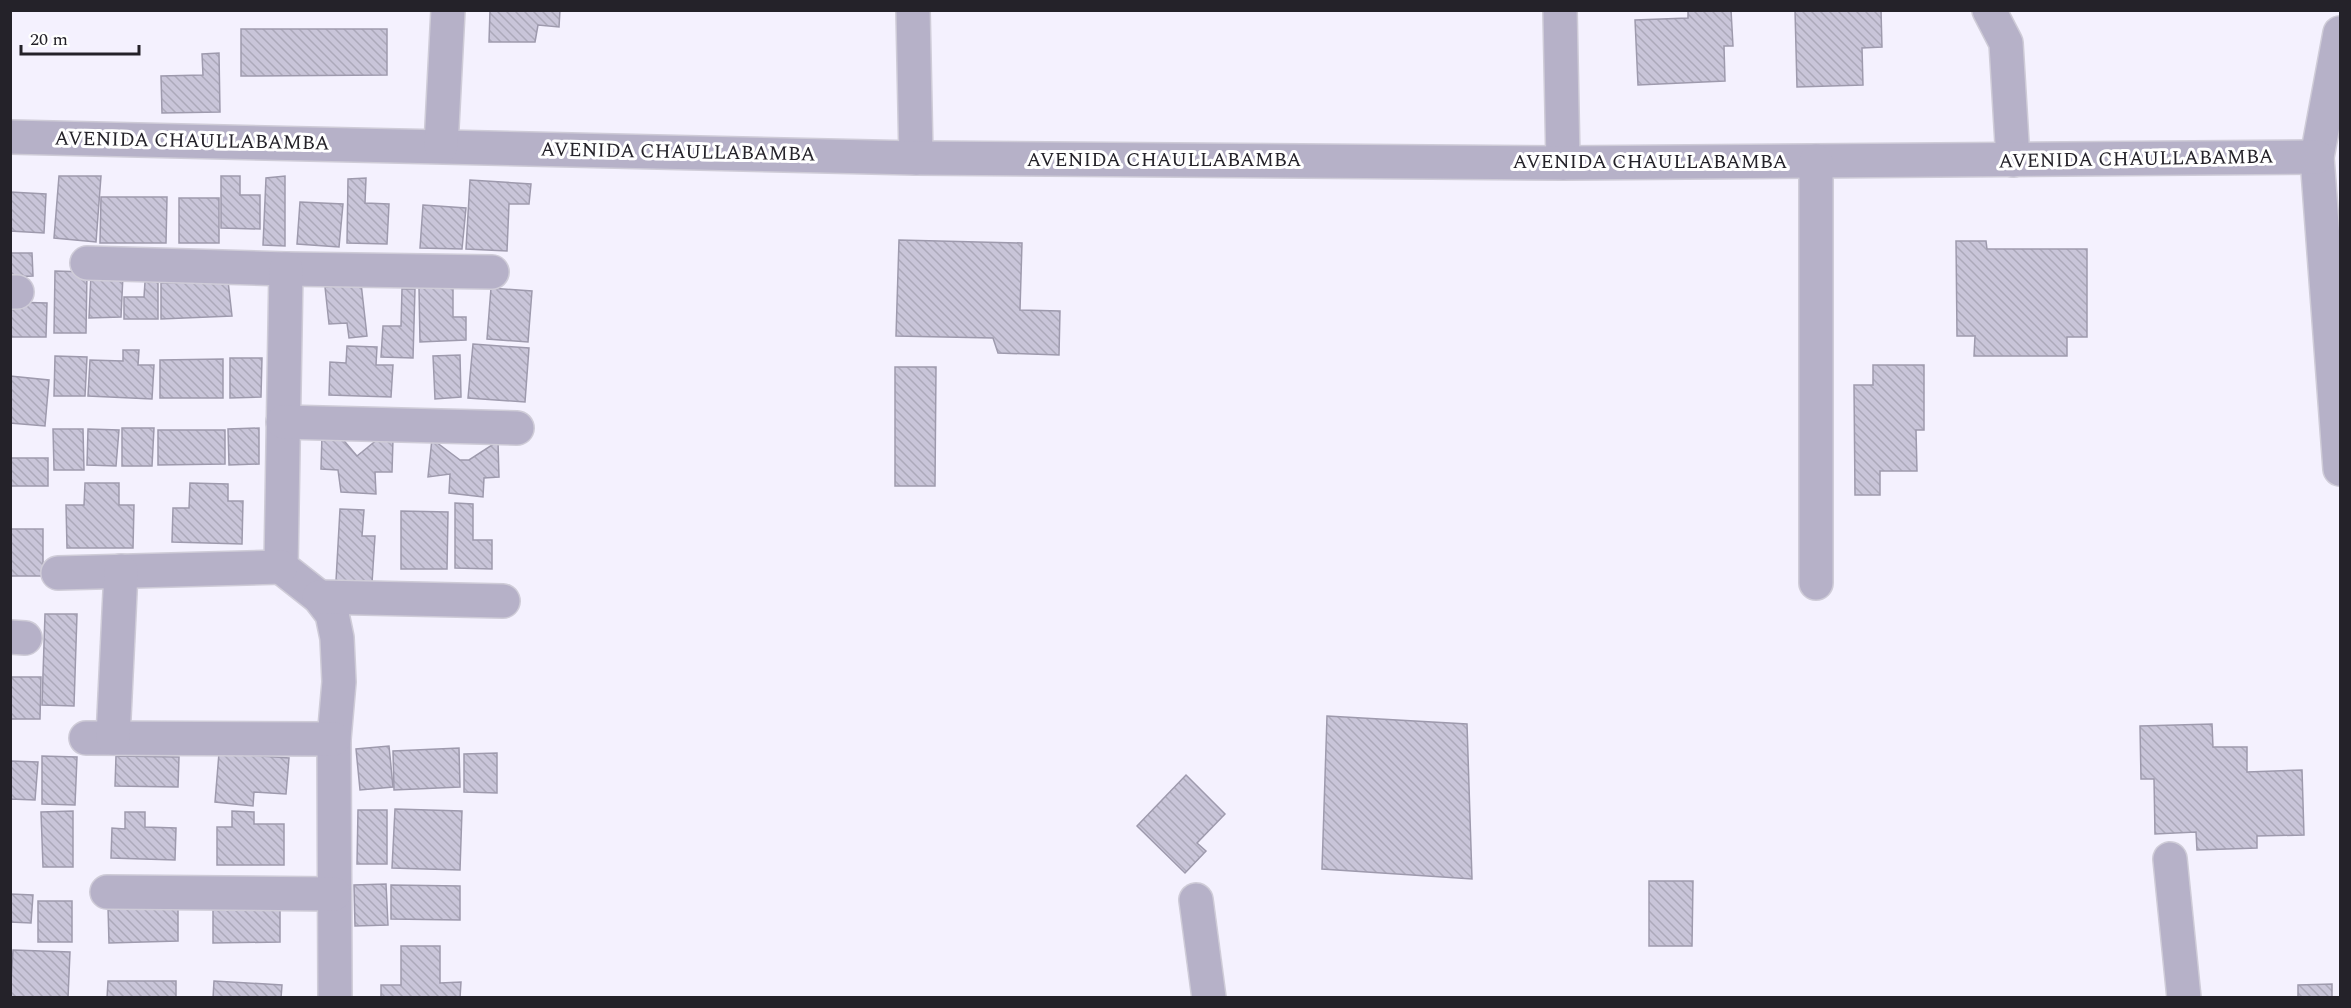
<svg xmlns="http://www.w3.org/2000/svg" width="2351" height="1008" font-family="Spectral,serif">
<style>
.building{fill:url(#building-back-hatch);stroke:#9e9aad;stroke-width:1.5}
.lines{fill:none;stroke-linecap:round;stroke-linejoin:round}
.minor-casing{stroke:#cfccd8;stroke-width:36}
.minor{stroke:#b6b1c8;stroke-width:33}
.labels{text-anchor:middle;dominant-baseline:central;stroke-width:6;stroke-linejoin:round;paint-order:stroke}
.street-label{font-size:20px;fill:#242229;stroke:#fff}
</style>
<defs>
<pattern id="building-back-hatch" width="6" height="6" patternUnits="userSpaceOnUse" patternTransform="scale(1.5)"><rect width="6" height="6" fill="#c9c5d9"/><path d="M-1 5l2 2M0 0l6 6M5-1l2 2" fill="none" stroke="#aca9ba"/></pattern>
</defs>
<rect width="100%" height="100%" fill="#f4f1fe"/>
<g class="building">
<polygon points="490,10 560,10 559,27 538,25 535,42 489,42"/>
<polygon points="1688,10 1731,10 1733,46 1724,46 1725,81 1638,85 1635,20 1688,18"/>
<polygon points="1795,10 1881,10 1882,47 1862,48 1863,85 1797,87"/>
<polygon points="241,29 387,29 387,75 241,76"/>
<polygon points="219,53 220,112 162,113 161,76 203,75 202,54"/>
<polygon points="59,176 101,176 96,242 54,238"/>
<polygon points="221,176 240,176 240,195 260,195 260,229 221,228"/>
<polygon points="285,176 285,246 263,245 266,178"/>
<polygon points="366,178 365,203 389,204 387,244 347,243 348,179"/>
<polygon points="470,180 531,184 529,204 509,204 507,251 466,249"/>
<polygon points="10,192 46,194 44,233 10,231"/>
<polygon points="101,197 167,197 166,243 100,243"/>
<rect x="179" y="198" width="40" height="45"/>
<polygon points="300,202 343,204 339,247 297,244"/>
<polygon points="423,205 466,208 462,249 420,248"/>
<polygon points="899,240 1022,243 1020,310 1060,311 1059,355 998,353 993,338 896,336"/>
<polygon points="1956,241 1986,241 1987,249 2087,249 2087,337 2067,337 2067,356 1974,356 1975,336 1957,336"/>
<polygon points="10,253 32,253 33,276 10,277"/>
<polygon points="55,271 87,272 86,333 54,333"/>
<polygon points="91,274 123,275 121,317 89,318"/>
<polygon points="228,281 232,316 161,319 161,283"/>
<polygon points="145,282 158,282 158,319 124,319 124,297 144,297"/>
<polygon points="361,283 367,336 349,338 347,323 329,324 325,287"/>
<polygon points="419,288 453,288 453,317 466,317 466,340 420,342"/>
<polygon points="491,288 532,291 528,342 487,339"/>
<polygon points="402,289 415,289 413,358 381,357 383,326 401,326"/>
<polygon points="10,302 47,303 46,337 10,337"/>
<polygon points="473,344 529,348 525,402 468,398"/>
<polygon points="347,346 377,347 376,365 393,365 391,397 329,395 330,362 346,363"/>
<polygon points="123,350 139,350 138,365 154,365 152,399 88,396 90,360 123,361"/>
<polygon points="460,355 461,397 435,399 433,356"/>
<polygon points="55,356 87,357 85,396 54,396"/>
<polygon points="230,358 262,358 261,397 230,398"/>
<polygon points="223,359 223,398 160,398 160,360"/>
<polygon points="1873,365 1924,365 1924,430 1916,430 1917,471 1880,471 1880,495 1855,495 1854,385 1873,385"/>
<polygon points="895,367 936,367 935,486 895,486"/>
<polygon points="10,376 49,380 45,426 10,423"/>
<polygon points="122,428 154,428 152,466 122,466"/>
<polygon points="259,428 259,464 229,465 228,429"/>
<polygon points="53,429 83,429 84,470 54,470"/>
<polygon points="88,429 119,430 116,466 87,465"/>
<polygon points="158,430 225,430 225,464 158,465"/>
<polygon points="322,435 340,436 357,456 378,439 393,439 392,472 375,472 376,494 341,492 338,470 321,469"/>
<polygon points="432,439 460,460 469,460 498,441 499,477 484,478 483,497 449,493 450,474 428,477"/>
<rect x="10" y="458" width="38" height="28"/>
<polygon points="85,483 119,483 119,505 134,505 133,548 67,548 66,505 84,505"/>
<polygon points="190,483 228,484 228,501 243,501 242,544 172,542 173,508 189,508"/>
<polygon points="455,503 473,504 473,540 492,540 492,569 455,568"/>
<polygon points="340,509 364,510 362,536 375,536 372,583 336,581"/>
<polygon points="401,511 448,512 447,569 401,569"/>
<rect x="10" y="529" width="33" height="47"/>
<polygon points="45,614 77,614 74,706 42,705"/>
<polygon points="10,677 41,677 40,719 10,719"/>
<polygon points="1327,716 1467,724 1472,879 1322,869"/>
<polygon points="2212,724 2213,747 2247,747 2247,772 2302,770 2304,835 2257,836 2257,848 2197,850 2196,832 2155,834 2154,779 2141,779 2140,726"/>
<polygon points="389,746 393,787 360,790 356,749"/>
<polygon points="459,748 460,787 394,790 393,751"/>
<polygon points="219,753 289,758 286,794 254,792 253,806 215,802"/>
<polygon points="497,753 497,793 464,792 464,754"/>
<polygon points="42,756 77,757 75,805 42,804"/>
<polygon points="116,756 179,757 178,787 115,786"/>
<polygon points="10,761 38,762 35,800 10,799"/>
<polygon points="1186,775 1225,814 1197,843 1206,851 1185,873 1137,826"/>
<polygon points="395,809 462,811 460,870 392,868"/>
<polygon points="358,810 387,810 387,864 357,864"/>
<polygon points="73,811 73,867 43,867 41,812"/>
<polygon points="232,811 254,812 254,824 284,824 284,865 217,865 217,827 232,827"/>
<polygon points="125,812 145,812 145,827 176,828 175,860 111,858 112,828 125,829"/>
<polygon points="1649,881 1693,881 1692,946 1649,946"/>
<polygon points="386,884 388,925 355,926 354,885"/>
<polygon points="391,885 460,886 460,920 391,919"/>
<polygon points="10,894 33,895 31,923 10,922"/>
<rect x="38" y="901" width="34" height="41"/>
<polygon points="178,905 178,941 109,943 108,907"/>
<polygon points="213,910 280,910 280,942 213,943"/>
<polygon points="401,946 440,946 440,983 461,982 460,998 381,998 381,985 401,985"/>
<polygon points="13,950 70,952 68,998 10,998"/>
<polygon points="108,981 176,981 176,998 107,998"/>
<polygon points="214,981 282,985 281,998 213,998"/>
<polygon points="2332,984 2332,998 2298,998 2298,985"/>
</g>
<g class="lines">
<defs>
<g id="minor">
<polyline points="913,10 916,158"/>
<polyline points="1560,10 1563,163"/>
<polyline points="1989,10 2006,43 2013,160"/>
<polyline points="2340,33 2317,157 2340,469"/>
<polyline points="10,137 916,158 1563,163 2317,157"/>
<polyline points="441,146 448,10"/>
<polyline points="87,263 286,269 492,272"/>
<polyline points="286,269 281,567 319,597 332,614 337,638 339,682 334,739 335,998"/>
<polyline points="10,292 17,292"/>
<polyline points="283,422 517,428"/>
<polyline points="58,573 281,567"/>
<polyline points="1816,583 1816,161"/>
<polyline points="319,597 503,601"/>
<polyline points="10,637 25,638"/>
<polyline points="86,738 334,739"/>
<polyline points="113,738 121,571"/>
<polyline points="2170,859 2184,998"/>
<polyline points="107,892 334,894"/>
<polyline points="1196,900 1209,998"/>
</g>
</defs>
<use href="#minor" class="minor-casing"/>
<use href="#minor" class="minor"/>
</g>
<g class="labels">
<g class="street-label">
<text transform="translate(192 141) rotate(1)">AVENIDA CHAULLABAMBA</text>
<text transform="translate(678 152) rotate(1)">AVENIDA CHAULLABAMBA</text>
<text transform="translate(2136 159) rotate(-1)">AVENIDA CHAULLABAMBA</text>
<text x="1164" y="160">AVENIDA CHAULLABAMBA</text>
<text x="1650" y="162">AVENIDA CHAULLABAMBA</text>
</g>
</g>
<rect width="2351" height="1008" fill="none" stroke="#242229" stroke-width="24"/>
<path d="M21 45v9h118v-9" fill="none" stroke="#242229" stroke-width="3"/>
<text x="30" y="45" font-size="18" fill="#242229" stroke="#ffffff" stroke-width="4.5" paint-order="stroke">20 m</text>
</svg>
